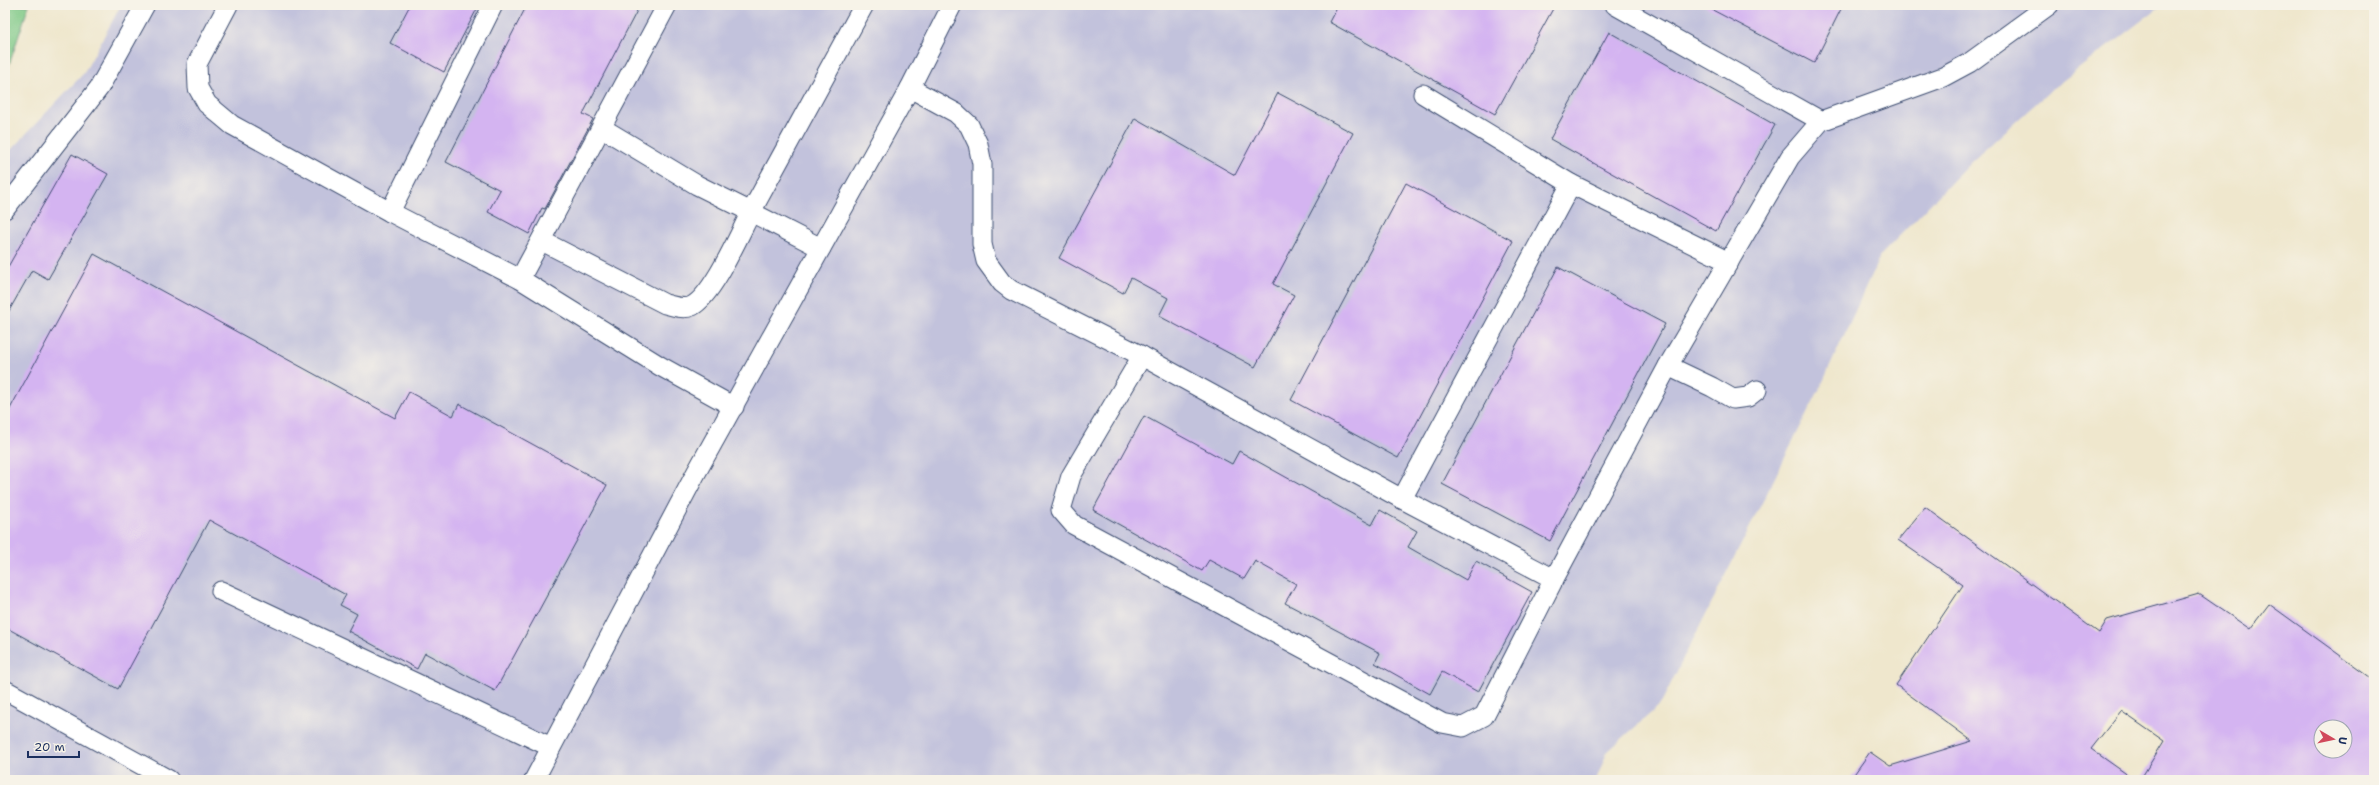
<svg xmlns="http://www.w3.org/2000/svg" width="2379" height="785" font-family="'Shantell Sans',sans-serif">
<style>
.industrial{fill:#c2c2dc}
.green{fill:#7fc987;stroke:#4d7c72}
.building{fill:#d4b4f1;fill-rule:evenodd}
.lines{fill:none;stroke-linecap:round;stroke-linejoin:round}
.minor-casing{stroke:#3b4b6f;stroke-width:21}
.minor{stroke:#fff;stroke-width:19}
</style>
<rect width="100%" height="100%" fill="#f7f3e8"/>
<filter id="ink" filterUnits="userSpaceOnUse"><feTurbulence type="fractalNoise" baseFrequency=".025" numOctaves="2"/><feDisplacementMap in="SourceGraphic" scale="8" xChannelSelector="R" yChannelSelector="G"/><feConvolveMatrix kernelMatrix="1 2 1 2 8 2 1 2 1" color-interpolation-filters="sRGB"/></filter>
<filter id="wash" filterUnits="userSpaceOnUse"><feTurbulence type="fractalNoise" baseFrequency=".012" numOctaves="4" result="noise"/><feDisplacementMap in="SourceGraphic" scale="16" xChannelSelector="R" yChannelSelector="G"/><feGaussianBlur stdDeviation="0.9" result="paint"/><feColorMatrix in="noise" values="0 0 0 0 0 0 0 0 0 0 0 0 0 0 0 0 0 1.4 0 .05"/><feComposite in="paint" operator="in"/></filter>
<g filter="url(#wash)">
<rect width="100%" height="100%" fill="#efe7cd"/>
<polygon class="industrial" points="121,5 2162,5 2052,89 1971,162 1880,256 1821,386 1660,705 1607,752 1596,780 5,780 5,156 84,73"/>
<polygon class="green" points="5,5 29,5 5,77"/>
<g id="blocks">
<g class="building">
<polygon points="410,5 479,5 444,72 390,43"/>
<polygon points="527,5 640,5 583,114 593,119 545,209 542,208 529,234 488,212 500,190 446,162"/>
<polygon points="1338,5 1555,5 1495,114 1329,22"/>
<polygon points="1703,5 1843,5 1814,63"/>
<polygon points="1609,32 1775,125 1716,231 1550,139"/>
<polygon points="1278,93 1353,133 1273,284 1294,295 1255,367 1159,316 1168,298 1131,278 1123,293 1059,258 1135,118 1235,175"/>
<polygon points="72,154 108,174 48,279 32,270 5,318 5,272"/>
<polygon points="1406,183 1513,241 1398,458 1291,400"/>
<polygon points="94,254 395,418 409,392 453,416 459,404 607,485 495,691 425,653 417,669 348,631 357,614 340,605 346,595 209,520 118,689 5,627 5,418"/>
<polygon points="1558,267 1665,324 1550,541 1442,484"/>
<polygon points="1144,416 1232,464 1239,451 1372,525 1380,510 1417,531 1408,547 1466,580 1476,561 1532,592 1478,692 1442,672 1430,694 1375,663 1380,653 1285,603 1296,584 1255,561 1244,579 1209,560 1202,571 1093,510"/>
<path d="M1925,507L2099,633L2107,620L2199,594L2250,629L2269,604L2374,680V780H2140L2164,741L2121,711L2091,749L2135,780H1850L1870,752L1890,766L1972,741L1896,685L1963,585L1898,540ZM2321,727H2345V751H2321Z"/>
</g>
</g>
</g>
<g filter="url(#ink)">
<use href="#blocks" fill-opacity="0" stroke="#3b4b6f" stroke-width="1"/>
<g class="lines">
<defs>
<g id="minor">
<polyline points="228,5 197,64 198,88 207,104 232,125 390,212 520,279 660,366 734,407"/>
<polyline points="1615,5 1821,121"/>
<polyline points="910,88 956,113 969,125 978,144 982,164 982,244 986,261 1002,283 1011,290 1142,356 1402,499 1554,579"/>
<polyline points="1423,94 1571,184 1729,262"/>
<polyline points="5,209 99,88 145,5"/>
<polyline points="390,212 493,5"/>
<path d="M542,241L665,304C674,306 683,310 692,306C713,295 739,235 751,212L697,185L602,128"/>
<polyline points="821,248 751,212 864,5"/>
<polyline points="520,279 667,5"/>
<polyline points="1142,356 1071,476 1061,510 1074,525 1442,723 1463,727 1484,716 1554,579 1668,366 1790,157 1821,121 1943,77 1969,63 2049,5"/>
<polyline points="1668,366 1712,387 1733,399 1748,397 1757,390"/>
<polyline points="1402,499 1571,184"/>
<polyline points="221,591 551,747"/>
<polyline points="5,690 169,780"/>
<polyline points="534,780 696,473 910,88 952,5"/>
</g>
</defs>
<use href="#minor" class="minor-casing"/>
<use href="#minor" class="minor"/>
</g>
</g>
<rect width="2379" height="785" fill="none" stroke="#f7f3e8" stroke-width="20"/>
<g transform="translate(2333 739) rotate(99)"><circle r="19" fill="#f7f3e8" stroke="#9fa5b1"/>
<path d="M0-3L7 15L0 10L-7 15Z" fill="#d1495b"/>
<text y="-6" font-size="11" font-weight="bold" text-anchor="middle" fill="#1b2f5e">U</text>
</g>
<path d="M28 751v6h51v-6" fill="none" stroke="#1b2f5e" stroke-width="2"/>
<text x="34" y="751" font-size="12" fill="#1b2f5e" stroke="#f7f3e8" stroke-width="3" paint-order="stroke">20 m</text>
</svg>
